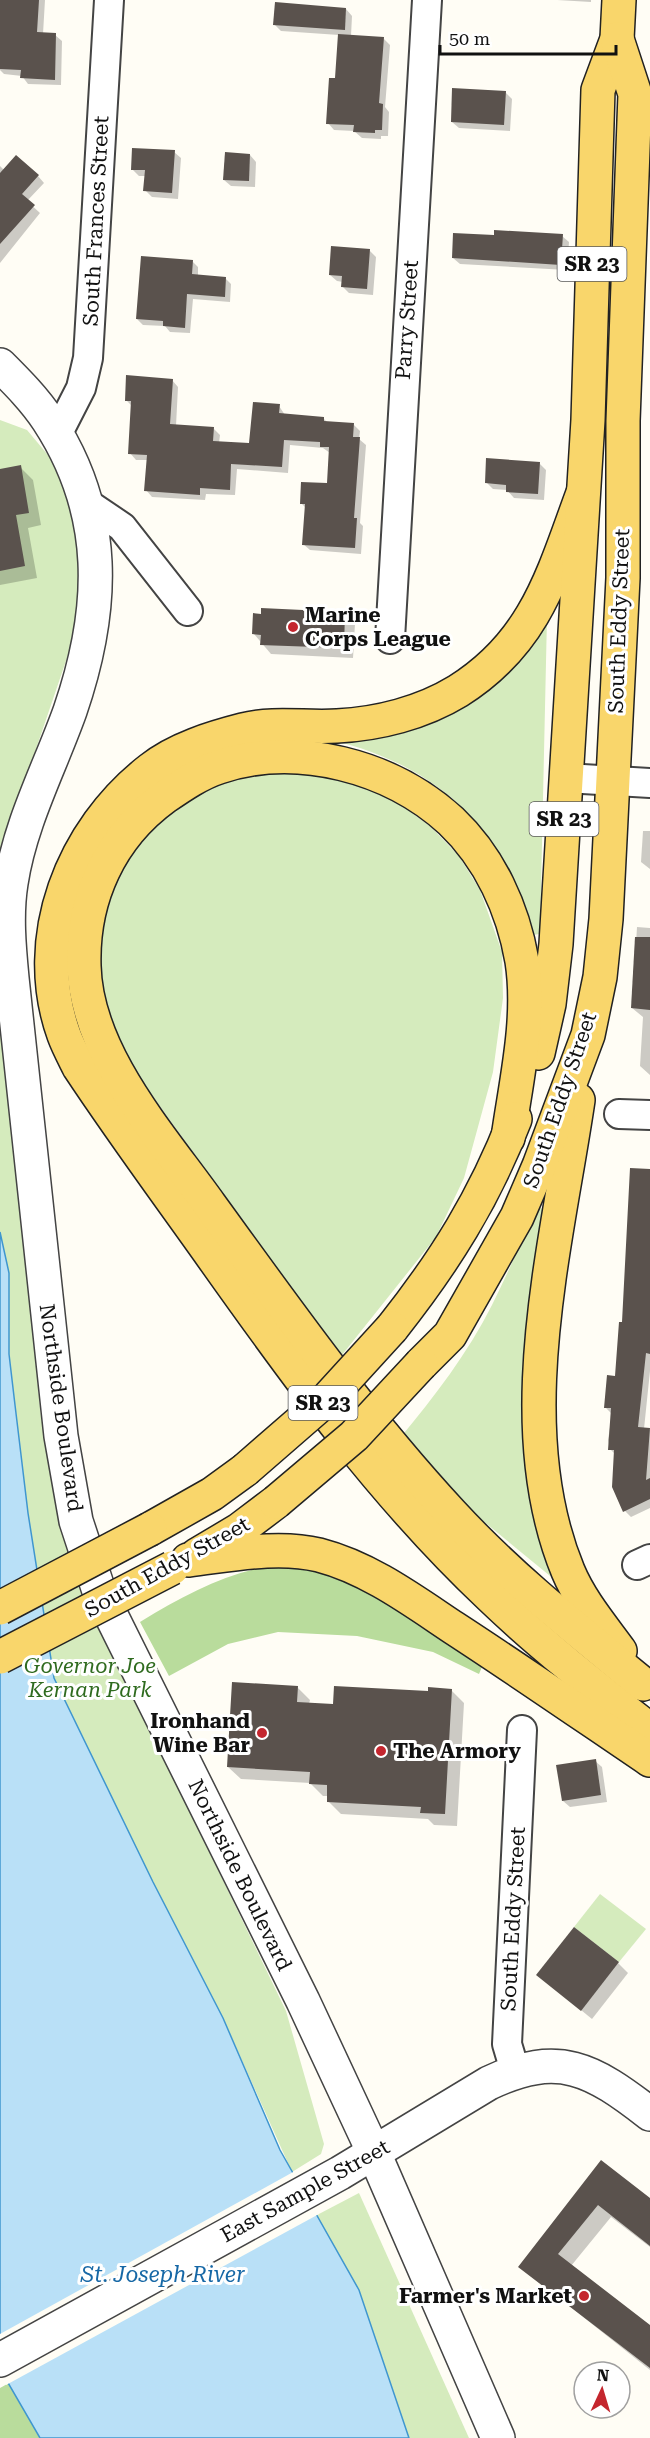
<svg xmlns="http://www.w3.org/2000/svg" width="650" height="2438" font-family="'Roboto Serif',serif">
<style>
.green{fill:#d5ebbd}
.forest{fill:#b9dc9c}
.water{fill:#b9e0f7;stroke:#3f96cf;stroke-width:1.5}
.pier{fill:#fffdf5}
.shadow{fill:#0003}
.building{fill:#5a524d}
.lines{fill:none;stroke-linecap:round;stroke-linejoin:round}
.minor-casing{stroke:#444;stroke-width:32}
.tertiary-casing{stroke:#444;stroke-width:36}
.primary-casing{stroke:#222;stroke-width:36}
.minor{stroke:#fff;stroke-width:28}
.tertiary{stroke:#fff;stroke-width:33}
.primary{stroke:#f9d66b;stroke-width:33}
.primary-bridge-casing{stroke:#222;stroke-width:36;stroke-linecap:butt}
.primary-bridge{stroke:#f9d66b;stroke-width:33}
.poi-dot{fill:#c4262e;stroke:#fff;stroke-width:2}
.labels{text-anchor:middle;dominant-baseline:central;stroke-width:6;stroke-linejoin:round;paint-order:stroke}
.shield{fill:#fff;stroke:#585858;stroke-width:1.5}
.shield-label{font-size:20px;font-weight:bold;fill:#111}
.street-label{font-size:21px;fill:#111;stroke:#fff}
.poi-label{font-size:21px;font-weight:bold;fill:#111;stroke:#fff;text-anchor:start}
.park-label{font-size:21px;font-style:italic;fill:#2f6b1f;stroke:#fff}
.water-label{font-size:22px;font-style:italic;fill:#1768a6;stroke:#fff}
</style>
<rect width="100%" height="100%" fill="#fffdf5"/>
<g class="green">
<polygon points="0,420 27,430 58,467 71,495 81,560 81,595 69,652 19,799 0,866"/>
<path d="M547,617L540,934L532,935C524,909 516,885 503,861C466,792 396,753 322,738L378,731Z"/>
<path d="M285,769L338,775L389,796L431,827L459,856L480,890L502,952L503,998L493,1072L464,1178L436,1237L338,1360C291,1293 244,1226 198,1159C162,1108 113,1049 99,988C87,937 107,873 143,837C171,808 201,784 240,774C254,770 271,770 285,769Z"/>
<polygon points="0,1004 41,1417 62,1532 138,1704 286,2011 324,2144 321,2154 292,2172 223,2018 153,1882 54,1678 28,1513 9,1354 9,1273 0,1232"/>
<path d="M537,1208L547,1209L524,1430L526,1474L533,1517L555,1580L454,1497L400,1438C434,1397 468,1353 492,1305C508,1273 522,1240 537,1208Z"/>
<polygon points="600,1894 646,1929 619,1962 574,1927"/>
<polygon points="359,2193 469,2438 409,2438 317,2215"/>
</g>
<g class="forest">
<path d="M292,1562L360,1583L484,1662L479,1674L433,1652L357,1636L278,1632L228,1644L169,1676L140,1622C191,1591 231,1570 292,1562Z"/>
<polygon points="9,2383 40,2438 0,2438 0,2388"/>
</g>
<polygon class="water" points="0,1232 9,1273 9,1354 15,1405 28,1513 54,1678 153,1882 223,2018 280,2150 359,2290 409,2438 40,2438 0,2369"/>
<polygon class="pier" points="295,2171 319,2214 6,2385 0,2374 0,2334"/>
<g class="shadow">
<polygon points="0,0 45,0 43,34 55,35 62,41 61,85 28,84 22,76 4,74 0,70"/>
<polygon points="557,0 591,0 591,2"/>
<polygon points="346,9 352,16 351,36 383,38 390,45 385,107 389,112 388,136 381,136 381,139 362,138 354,131 334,130 328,123 336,80 339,35 281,31 274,24"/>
<polygon points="505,92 512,99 510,131 459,128 452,122"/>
<polygon points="174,152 181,158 178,199 152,197 145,190 146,176 139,176 132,169"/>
<polygon points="250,155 256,162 255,187 231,186 224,180"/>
<polygon points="0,166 4,170 38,176 44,183 27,201 40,213 0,263"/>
<polygon points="562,236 569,242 567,270 460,264 453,258"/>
<polygon points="369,250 376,257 373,295 349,293 342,286 343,282 337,281 330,275"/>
<polygon points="192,261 198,267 198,276 225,278 231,284 230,302 193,299 190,333 170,332 165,326 143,325 137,319"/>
<polygon points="172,380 178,387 176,426 213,428 220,435 219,443 251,445 279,406 285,415 323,418 328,423 353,424 360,431 359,439 366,445 360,523 363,526 361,554 310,550 303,544 306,508 301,503 328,485 330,453 323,448 290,445 288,473 237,469 235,495 206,494 205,500 152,497 146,490 148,460 136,460 130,453 133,407 126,400"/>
<polygon points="539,463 546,470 544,500 514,498 507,490 493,489 487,483"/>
<polygon points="20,467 33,480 41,525 28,528 37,578 0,585 0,470"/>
<polygon points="345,614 355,624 353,658 271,654 254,634"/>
<polygon points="643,831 650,831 650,869 641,862"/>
<polygon points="637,927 650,928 650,1075 640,1066 643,1017 632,1008"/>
<polygon points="650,1170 650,1371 644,1429 650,1430 650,1508 631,1517 625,1511 616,1455 610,1449 608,1440 612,1414 605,1407 617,1377"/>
<polygon points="297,1687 310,1700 309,1704 334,1705 451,1690 464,1703 457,1826 434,1825 428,1819 341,1814 328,1801 328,1796 323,1796 310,1783 241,1779 228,1767"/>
<polygon points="595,1761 602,1767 607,1802 570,1807 563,1801"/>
<polygon points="618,1963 628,1973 592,2019 538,1975"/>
<polygon points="601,2162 650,2200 650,2247 611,2217 571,2266 650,2327 650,2370 520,2267"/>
</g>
<g class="building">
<polygon points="0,0 39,0 37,32 56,33 55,80 20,78 21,70 0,69"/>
<polygon points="275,2 346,8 345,30 273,25"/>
<polygon points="338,34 384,37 379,103 383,104 382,130 375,130 375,133 353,132 354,125 326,124 329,78 335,78"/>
<polygon points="452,88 506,91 504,125 451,122"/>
<polygon points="132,148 175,150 172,193 143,191 145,170 131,170"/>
<polygon points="225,152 250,154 249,181 223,180"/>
<polygon points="16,155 39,175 22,194 35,205 0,244 0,173"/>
<polygon points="494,230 563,234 561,265 452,258 453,233 494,235"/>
<polygon points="331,246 370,249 367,289 341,287 342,276 329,275"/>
<polygon points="141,256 193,260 192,274 226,277 225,297 187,294 185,328 163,326 163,321 136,319"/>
<polygon points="126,375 173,379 170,424 214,427 213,441 249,443 253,402 280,404 279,413 324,417 324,421 354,423 353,437 360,437 354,518 357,518 355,548 302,545 305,504 300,504 301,482 327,483 329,447 320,447 320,442 284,440 282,467 231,464 230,490 200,488 200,495 144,491 147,455 128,454 131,401 125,401"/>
<polygon points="486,458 540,462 538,494 506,492 506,485 485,483"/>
<polygon points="21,465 29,513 16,515 25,566 0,571 0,469"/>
<polygon points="261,608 345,612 344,648 260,645 261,635 252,634 253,613 261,614"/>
<polygon points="635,937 650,937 650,1010 631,1008"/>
<polygon points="630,1168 650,1169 650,1354 646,1353 638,1427 650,1428 646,1480 650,1478 650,1499 623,1512 612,1487 614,1450 608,1450 611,1408 604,1408 607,1375 615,1376 619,1322 622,1322"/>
<polygon points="232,1682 298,1686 297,1702 333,1704 334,1686 428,1691 428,1687 452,1689 445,1814 420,1813 421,1807 327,1802 327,1785 309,1784 310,1772 227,1767"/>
<polygon points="596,1759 601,1795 562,1801 556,1765"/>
<polygon points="574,1927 619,1962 581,2011 536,1975"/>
<polygon points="601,2160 650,2198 650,2246 598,2205 558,2254 650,2325 650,2368 518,2267"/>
</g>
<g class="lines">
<defs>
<g id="minor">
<polyline points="57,435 81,388 88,358 109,0"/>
<polyline points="85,502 122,527 188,611"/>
<polyline points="390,639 427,0"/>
<polyline points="566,778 650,783"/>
<polyline points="619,1114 650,1115"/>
<polyline points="637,1565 650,1559"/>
<polyline points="515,2071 507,2044 522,1730"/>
</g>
<g id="tertiary">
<path d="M0,365C17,382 35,400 48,420C109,513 105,609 70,711C50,767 20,823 11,883C6,914 9,947 12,978L61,1436L76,1521L99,1591L303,2001L374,2153L498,2438"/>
<path d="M0,2360L340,2173L489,2083C559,2050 592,2069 650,2114"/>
</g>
<g id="primary">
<path d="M583,493C553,574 536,642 458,691C422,713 378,724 337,726C306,728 273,722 243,730C212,738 176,749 151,769C72,830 29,938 64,1035C68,1046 74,1057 79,1067C122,1132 168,1194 212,1256C297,1376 383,1495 490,1596C540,1644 595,1687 650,1730"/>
<polyline points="538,1053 549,1004 556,944 588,420 598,90 617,39 619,0"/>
<path d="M578,1100C556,1249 508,1426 568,1571C580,1600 601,1625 620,1651"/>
<path d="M508,1138C516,1081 531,1019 522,961C513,909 490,858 451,821C391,766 297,741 219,767C200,773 181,786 165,797C110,837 82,898 84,966C86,1054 161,1136 210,1205C287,1311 362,1417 451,1513C509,1576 577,1630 643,1684"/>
<path d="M392,1328C445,1261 484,1199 515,1119"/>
<polyline points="421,1364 450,1335 517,1217 539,1166 588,1035 600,977 606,919 623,578 623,421 635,94 617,39"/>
<polyline points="150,1529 212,1494 245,1470"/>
<polyline points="197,1555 239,1530 276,1502"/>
<path d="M188,1560C231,1555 277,1545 319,1555C369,1568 412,1600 454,1628C520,1671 585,1716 650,1760"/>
</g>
</defs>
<use href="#minor" class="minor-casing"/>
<use href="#tertiary" class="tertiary-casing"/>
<use href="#primary" class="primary-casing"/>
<use href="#minor" class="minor"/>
<use href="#tertiary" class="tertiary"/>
<use href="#primary" class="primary"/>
<defs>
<g id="primary-bridge">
<polyline points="245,1470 329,1397 392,1328"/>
<polyline points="276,1502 354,1436 421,1364"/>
<polyline points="0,1608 150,1529"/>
<polyline points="0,1657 172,1568"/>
</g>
</defs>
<use href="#primary-bridge" class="primary-bridge-casing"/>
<use href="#primary-bridge" class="primary-bridge"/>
</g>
<g class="poi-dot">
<circle cx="293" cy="627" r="6"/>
<circle cx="262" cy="1733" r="6"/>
<circle cx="381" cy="1751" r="6"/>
<circle cx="584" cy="2296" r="6"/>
</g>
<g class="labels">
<g class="shield">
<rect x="557.5" y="247" width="69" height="34" rx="4.5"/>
<rect x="529.5" y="802" width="69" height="34" rx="4.5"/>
<rect x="288.5" y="1386" width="69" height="34" rx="4.5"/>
</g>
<g class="shield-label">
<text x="592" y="264">SR 23</text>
<text x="564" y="819">SR 23</text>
<text x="323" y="1403">SR 23</text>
</g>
<g class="street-label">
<text transform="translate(96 221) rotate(-87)">South Frances Street</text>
<text transform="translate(407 320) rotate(-86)">Parry Street</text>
<text transform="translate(619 621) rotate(-88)">South Eddy Street</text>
<text transform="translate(560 1100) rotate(-71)">South Eddy Street</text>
<text transform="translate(61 1408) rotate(82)">Northside Boulevard</text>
<text transform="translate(167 1567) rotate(-29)">South Eddy Street</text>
<text transform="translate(240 1875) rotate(64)">Northside Boulevard</text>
<text transform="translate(513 1919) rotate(-87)">South Eddy Street</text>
<text transform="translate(305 2191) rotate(-29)">East Sample Street</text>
</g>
<g class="poi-label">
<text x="305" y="615">Marine<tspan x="305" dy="24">Corps League</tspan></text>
<text x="250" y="1721" text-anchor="end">Ironhand<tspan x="250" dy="24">Wine Bar</tspan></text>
<text x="393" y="1751">The Armory</text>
<text x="572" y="2296" text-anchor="end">Farmer's Market</text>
</g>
<g class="park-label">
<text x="90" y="1666">Governor Joe<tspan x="90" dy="24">Kernan Park</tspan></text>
</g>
<g class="water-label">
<text x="163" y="2274">St. Joseph River</text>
</g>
</g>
<g transform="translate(602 2390) rotate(4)"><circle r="28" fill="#ffffff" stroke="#a0a0a0" stroke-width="1.5"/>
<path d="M0-4.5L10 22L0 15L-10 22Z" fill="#c4262e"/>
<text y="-9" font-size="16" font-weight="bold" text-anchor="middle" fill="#111111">N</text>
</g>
<path d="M440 45v9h176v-9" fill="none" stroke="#111111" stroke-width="3"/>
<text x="449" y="45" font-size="18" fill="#111111" stroke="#ffffff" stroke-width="4.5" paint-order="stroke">50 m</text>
</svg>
